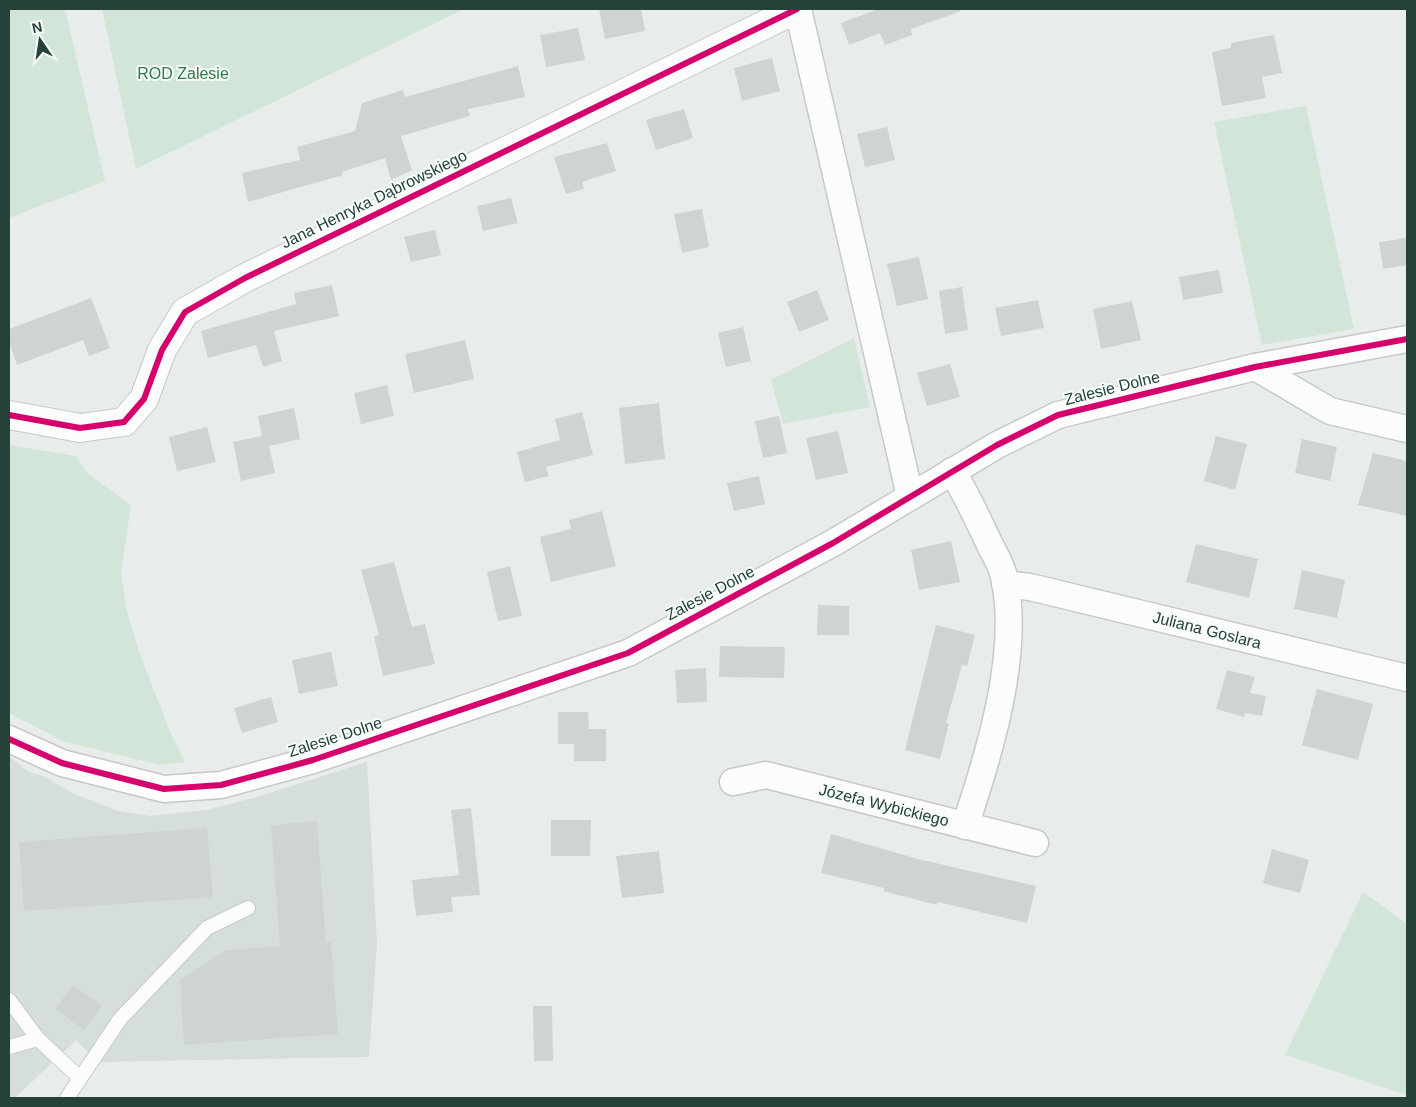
<svg xmlns="http://www.w3.org/2000/svg" width="1416" height="1107" font-family="Arial,sans-serif">
<style>
.built{fill:#d6dedb}
.green{fill:#d1e6d8}
.building{fill:#cfd4d2}
.lines{fill:none;stroke-linecap:round;stroke-linejoin:round}
.lane-casing{stroke:#c5cac8;stroke-width:16}
.street-casing{stroke:#c5cac8;stroke-width:29}
.secondary-casing{stroke:#c3cbc8;stroke-width:30}
.lane{stroke:#fcfcfc;stroke-width:14}
.street{stroke:#fcfcfc;stroke-width:26}
.secondary{stroke:#fcfcfc;stroke-width:28}
.cycleway-casing{stroke:#f7fbf9;stroke-width:9}
.cycleway{stroke:#d6006c;stroke-width:6}
.labels{text-anchor:middle;dominant-baseline:central;stroke-width:4;stroke-linejoin:round;paint-order:stroke}
.park-label{font-size:16px;fill:#2d7a4b;stroke:#f7fbf9}
.street-label{font-size:16px;fill:#24423a;stroke:#f7fbf9}
</style>
<rect width="100%" height="100%" fill="#e8edeb"/>
<polygon class="built" points="9,756 27,771 48,778 72,793 119,811 150,816 206,810 257,797 367,762 377,944 369,1057 98,1062 76,1040 16,1097 9,1097"/>
<g class="green">
<polygon points="9,9 65,9 105,181 9,218"/>
<polygon points="102,9 464,9 136,169"/>
<polygon points="1306,106 1354,329 1262,345 1214,122"/>
<polygon points="854,338 870,407 783,424 771,380"/>
<polygon points="9,445 76,456 87,473 131,505 121,573 126,607 138,649 171,734 185,762 161,765 65,742 9,713"/>
<polygon points="1363,892 1407,924 1407,1095 1285,1055"/>
</g>
<g class="building">
<polygon points="599,9 641,9 645,31 605,39"/>
<polygon points="878,9 960,9 961,11 911,29 912,35 885,45 880,33 849,45 841,23"/>
<polygon points="578,28 585,60 546,67 540,35"/>
<polygon points="1274,35 1282,73 1262,77 1266,98 1222,106 1212,52 1231,48 1231,43"/>
<polygon points="772,58 780,91 742,101 734,68"/>
<polygon points="518,66 525,97 468,109 470,116 401,136 412,170 391,180 385,158 342,172 343,175 248,202 242,173 300,160 297,147 355,131 362,103 403,90 405,97"/>
<polygon points="684,109 693,138 656,150 646,120"/>
<polygon points="887,127 895,160 865,167 857,134"/>
<polygon points="607,143 616,171 582,182 584,189 566,194 554,157"/>
<polygon points="511,198 518,223 483,231 477,206"/>
<polygon points="702,209 709,247 682,253 674,214"/>
<polygon points="435,230 441,255 411,262 404,237"/>
<polygon points="1407,238 1407,265 1383,269 1379,242"/>
<polygon points="919,257 928,299 897,306 887,264"/>
<polygon points="1219,270 1223,293 1183,300 1179,277"/>
<polygon points="332,285 339,316 274,331 282,361 263,367 256,345 208,358 201,331 296,304 294,293"/>
<polygon points="962,287 968,330 945,334 939,291"/>
<polygon points="817,290 829,320 799,332 787,302"/>
<polygon points="91,298 110,348 89,356 83,340 17,365 9,342 9,329"/>
<polygon points="1038,300 1044,328 1001,336 995,308"/>
<polygon points="1132,301 1141,340 1101,349 1093,309"/>
<polygon points="743,327 751,361 726,367 718,333"/>
<polygon points="465,340 474,379 414,393 405,354"/>
<polygon points="950,364 960,397 927,406 917,373"/>
<polygon points="387,385 394,416 361,424 354,393"/>
<polygon points="659,403 665,459 625,464 619,408"/>
<polygon points="294,408 300,439 269,446 275,473 241,481 233,442 262,436 258,416"/>
<polygon points="582,412 593,455 546,467 549,476 525,482 517,452 560,440 555,419"/>
<polygon points="779,416 787,453 763,458 755,421"/>
<polygon points="207,427 216,462 177,471 169,437"/>
<polygon points="838,431 848,473 816,480 806,438"/>
<polygon points="1216,436 1247,444 1235,490 1204,481"/>
<polygon points="1302,439 1337,447 1330,481 1295,473"/>
<polygon points="1373,453 1407,461 1407,516 1358,505"/>
<polygon points="759,476 765,504 734,511 727,483"/>
<polygon points="602,511 616,566 551,582 540,537 571,529 569,520"/>
<polygon points="951,541 960,582 919,590 911,550"/>
<polygon points="1196,544 1258,559 1249,598 1186,582"/>
<polygon points="394,562 412,627 425,624 435,664 383,676 374,636 379,635 361,570"/>
<polygon points="510,566 522,616 498,621 487,572"/>
<polygon points="1302,570 1345,580 1337,618 1294,609"/>
<polygon points="818,605 849,606 849,635 817,635"/>
<polygon points="936,625 975,635 967,666 962,665 946,723 949,724 940,759 905,750"/>
<polygon points="720,646 785,647 784,678 719,677"/>
<polygon points="331,652 338,686 299,694 292,660"/>
<polygon points="706,668 707,702 677,703 675,670"/>
<polygon points="1227,670 1255,677 1250,693 1266,696 1262,716 1245,713 1244,717 1216,709"/>
<polygon points="1317,689 1373,704 1358,760 1302,745"/>
<polygon points="271,697 278,722 242,733 234,708"/>
<polygon points="558,712 588,712 589,729 606,729 606,761 574,761 574,744 558,744"/>
<polygon points="471,808 480,895 451,897 453,912 416,916 412,880 459,875 451,810"/>
<polygon points="551,820 591,820 590,856 551,856"/>
<polygon points="317,821 326,943 331,942 338,1034 184,1045 180,980 226,950 280,946 271,825"/>
<polygon points="207,828 213,897 24,911 19,842"/>
<polygon points="831,834 918,859 1036,886 1027,923 938,902 937,905 883,891 884,888 821,873"/>
<polygon points="1272,849 1309,860 1300,893 1263,883"/>
<polygon points="659,851 664,893 622,898 616,856"/>
<polygon points="73,985 102,1006 84,1030 55,1009"/>
<polygon points="533,1006 552,1006 553,1061 534,1061"/>
</g>
<g class="lines">
<defs>
<g id="lane">
<polyline points="9,1000 38,1039 80,1078"/>
<polyline points="9,1047 38,1039"/>
<polyline points="67,1098 120,1019 207,928 248,908"/>
</g>
<g id="street">
<polyline points="798,9 910,496"/>
<polyline points="1255,367 1330,411 1407,429"/>
<path d="M952,471C967,495 978,520 990,545C995,555 1002,566 1004,577C1021,651 989,755 965,826"/>
<polyline points="1005,584 1030,587 1407,678"/>
<polyline points="9,739 62,763 164,789 221,785 313,760 628,653 833,543 997,445 1058,415 1255,367 1407,339"/>
<polyline points="733,782 766,775 1035,843"/>
</g>
<polyline id="secondary" points="9,415 80,428 124,422 144,399 162,350 185,312 245,278 797,9"/>
</defs>
<use href="#lane" class="lane-casing"/>
<use href="#street" class="street-casing"/>
<use href="#secondary" class="secondary-casing"/>
<use href="#lane" class="lane"/>
<use href="#street" class="street"/>
<use href="#secondary" class="secondary"/>
<defs>
<g id="cycleway">
<polyline points="9,415 80,428 124,422 144,399 162,350 185,312 245,278 797,9"/>
<polyline points="9,739 62,763 164,789 221,785 313,760 628,653 833,543 997,445 1058,415 1255,367 1407,339"/>
</g>
</defs>
<use href="#cycleway" class="cycleway-casing"/>
<use href="#cycleway" class="cycleway"/>
</g>
<g class="labels">
<g class="park-label">
<text x="183" y="73">ROD Zalesie</text>
</g>
<g class="street-label">
<text transform="translate(374 199) rotate(-26)">Jana Henryka Dąbrowskiego</text>
<text transform="translate(1112 388) rotate(-14)">Zalesie Dolne</text>
<text transform="translate(710 593) rotate(-28)">Zalesie Dolne</text>
<text transform="translate(1207 630) rotate(14)">Juliana Goslara</text>
<text transform="translate(335 737) rotate(-18)">Zalesie Dolne</text>
<text transform="translate(884 805) rotate(14)">Józefa Wybickiego</text>
</g>
</g>
<rect width="1416" height="1107" fill="none" stroke="#24423a" stroke-width="20"/>
<g transform="translate(40 40) rotate(347)" stroke="#f7fbf9" stroke-width="4" paint-order="stroke">
<path d="M0-4L9 19L0 12L-9 19Z" fill="#24423a"/>
<text y="-8" font-size="14" font-weight="bold" text-anchor="middle" fill="#24423a">N</text>
</g>
</svg>
